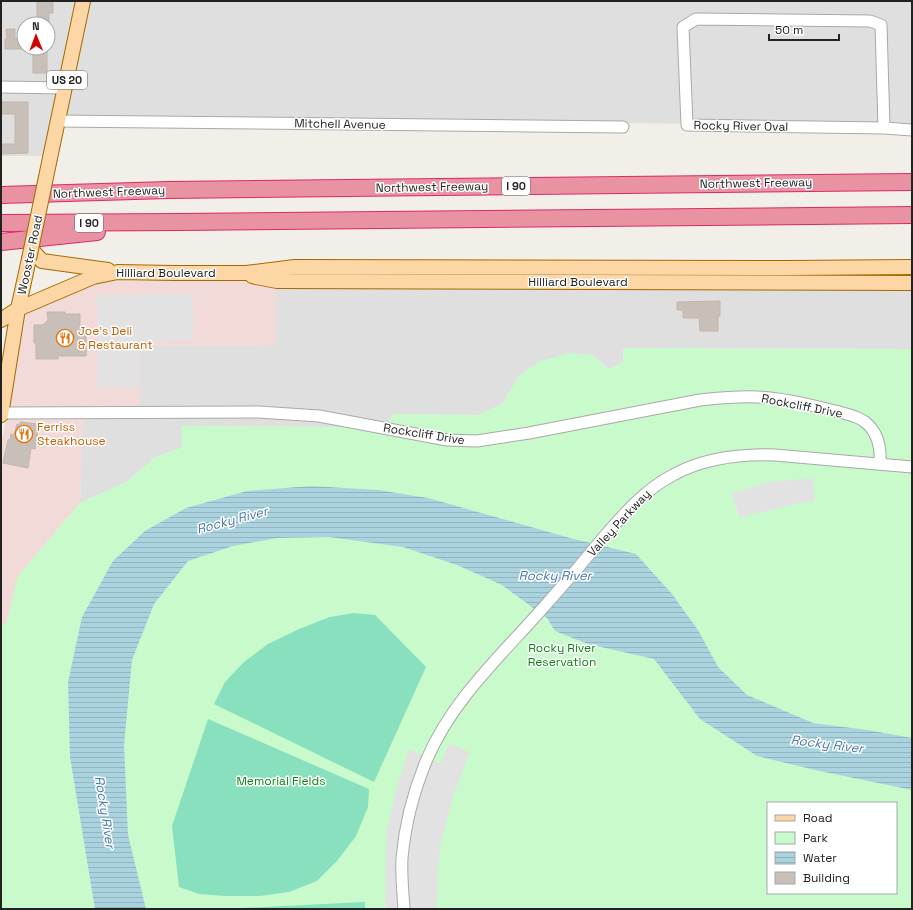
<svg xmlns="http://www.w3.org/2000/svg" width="913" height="910" font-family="'Space Grotesk',sans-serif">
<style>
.residential{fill:#e0dfdf;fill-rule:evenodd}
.commercial{fill:#f2dad9}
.park{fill:#c8facc;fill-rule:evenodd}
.pitch{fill:#88e0be}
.parking{fill:#e2e2e2}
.water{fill:url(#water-rules)}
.building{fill:#c7bfb8;stroke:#c4b6ab}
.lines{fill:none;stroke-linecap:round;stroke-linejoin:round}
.minor-casing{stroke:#a9a9a9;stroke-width:13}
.major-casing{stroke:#a06b00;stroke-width:16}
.highway-casing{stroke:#dc2a67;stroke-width:18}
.minor{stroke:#fff;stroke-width:11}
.major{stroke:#fcd6a4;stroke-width:14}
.highway{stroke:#e892a2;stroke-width:16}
.major-bridge-casing{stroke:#a06b00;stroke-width:16;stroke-linecap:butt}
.major-bridge{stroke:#fcd6a4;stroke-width:14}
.labels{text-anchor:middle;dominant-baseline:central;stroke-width:3;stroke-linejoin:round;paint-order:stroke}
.shield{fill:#fff;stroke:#646464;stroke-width:1}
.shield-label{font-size:11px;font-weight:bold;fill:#222}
.street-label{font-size:12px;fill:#222;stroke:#fff}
.food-label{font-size:12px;fill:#c56008;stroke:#fff;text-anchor:start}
.park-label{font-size:12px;fill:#0c8416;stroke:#fff}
.water-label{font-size:13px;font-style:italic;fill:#4a7aab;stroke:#fff}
</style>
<defs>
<pattern id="water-rules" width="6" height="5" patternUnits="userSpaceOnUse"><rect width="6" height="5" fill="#aad3df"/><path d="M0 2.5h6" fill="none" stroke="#92b5bf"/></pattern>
</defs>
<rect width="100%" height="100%" fill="#f2efe9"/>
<g class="residential">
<path d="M1,1H80L45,156H1ZM24,24H48V48H24Z"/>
<polygon points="86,1 912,1 912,127 874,125 62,119"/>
<polygon points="276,285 912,287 912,349 624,348 623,362 609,369 592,355 541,361 520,375 502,404 478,415 392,414 386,435 357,429 342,427 183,426 181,448 156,457 126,482 80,503 83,408 140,346 275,345"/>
</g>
<polygon class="commercial" points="247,277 276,285 276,345 140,346 140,407 83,409 80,503 18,576 6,624 1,624 1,445 26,314 94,284 136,278"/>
<path class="park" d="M623,348L912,349V909H1V624H6L18,576L80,503L126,482L156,457L181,448L182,426L342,427L357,429L386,435L392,414L478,415L502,404L520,375L541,361L569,353L592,355L609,369L623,362ZM768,803H896V893H768Z"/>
<g class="pitch">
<polygon points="354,613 375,615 426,667 374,782 214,704 225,682 244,662 268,644 299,629 330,617"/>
<polygon points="208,719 369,789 368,807 356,836 337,861 317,881 289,892 259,896 225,896 199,894 179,887 172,826"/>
<polygon points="365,902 365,909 221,909"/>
</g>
<g class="parking">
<polygon points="193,294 193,340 139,341 139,387 97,387 97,295"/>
<polygon points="813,478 815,500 740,517 731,494 769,482"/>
<polygon points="449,744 470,752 454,793 441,842 438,867 437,909 386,909 385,896 386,835 396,789 409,749 440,764"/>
</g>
<polygon class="water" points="311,486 378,490 428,498 570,538 636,554 672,594 698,630 718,667 747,695 813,723 867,730 912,738 912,790 815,770 757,756 700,719 654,659 588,644 555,631 547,618 502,585 457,565 403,547 329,537 277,538 233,546 188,561 154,604 132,660 124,745 128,835 146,909 95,909 70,757 68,682 82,617 113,561 145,531 186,508 247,491"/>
<g class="building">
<polygon points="37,1 53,1 53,13 49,13 49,24 37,24"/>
<polygon points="6,29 15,29 15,39 24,39 24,49 5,49 5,39 7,39"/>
<rect x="33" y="48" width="14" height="25"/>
<polygon points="1,102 28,102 28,153 1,154 1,144 15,144 15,114 1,114"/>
<polygon points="720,301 720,316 718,316 718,331 700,331 699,318 683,318 683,310 677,310 677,302"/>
<polygon points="47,312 65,312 65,314 80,314 80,328 86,328 86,356 58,356 58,359 36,359 36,343 34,343 34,325 43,325 48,320"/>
<polygon points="20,422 39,424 35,449 31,448 28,468 3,463 8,440 10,440 11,434 14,435 17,424 20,425"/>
</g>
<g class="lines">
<defs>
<g id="minor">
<polygon points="696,19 870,21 881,25 884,128 687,125 683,27"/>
<polyline points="1,87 65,88"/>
<polyline points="58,121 623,127"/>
<polyline points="884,128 912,130"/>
<path d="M1,413L259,412L319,416L447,440L477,441L529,433L700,400C719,398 739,396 758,397C782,398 807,404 831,410C840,412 858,416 865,422C878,432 881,449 880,464"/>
<path d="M404,909C403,892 401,875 402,858C405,824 414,790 427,759C454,696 507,650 550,600C568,580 585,560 602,539C623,515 644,490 673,475C704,458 740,454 775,455L912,467"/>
</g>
<g id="major">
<polyline points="50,158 83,1"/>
<polyline points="31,249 42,261 108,270"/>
<polyline points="252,276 256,277 277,281 912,283"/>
<polyline points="1,320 18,309 93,277 118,272 174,273 246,273 295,267 788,268 912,267"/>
<polyline points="1,415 18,309 29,259"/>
</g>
<g id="highway">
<polyline points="1,195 168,190 912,182"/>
<polyline points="1,223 178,222 912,215"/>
<polyline points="1,242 97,232"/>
</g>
</defs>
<use href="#minor" class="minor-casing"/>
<use href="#major" class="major-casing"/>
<use href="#highway" class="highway-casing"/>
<use href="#minor" class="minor"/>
<use href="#major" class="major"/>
<use href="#highway" class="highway"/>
<defs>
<polyline id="major-bridge" points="29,259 50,158"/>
</defs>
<use href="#major-bridge" class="major-bridge-casing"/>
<use href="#major-bridge" class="major-bridge"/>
</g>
<defs>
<symbol id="restaurant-ring" viewBox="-11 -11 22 22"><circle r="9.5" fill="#fff" stroke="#e8710a" stroke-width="1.5"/><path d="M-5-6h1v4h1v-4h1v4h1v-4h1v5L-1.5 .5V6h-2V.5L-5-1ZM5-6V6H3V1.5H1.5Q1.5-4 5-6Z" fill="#e8710a"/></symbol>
</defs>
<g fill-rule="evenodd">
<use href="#restaurant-ring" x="55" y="328" width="20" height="20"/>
<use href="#restaurant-ring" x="14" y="424" width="20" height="20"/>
</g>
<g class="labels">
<g class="shield">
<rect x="47" y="71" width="40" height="18" rx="3"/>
<rect x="502" y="177" width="28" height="18" rx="3"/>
<rect x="75" y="214" width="28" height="18" rx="3"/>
</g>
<g class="shield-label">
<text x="67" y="80">US 20</text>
<text x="516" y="186">I 90</text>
<text x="89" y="223">I 90</text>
</g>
<g class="street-label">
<text transform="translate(340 124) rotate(1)">Mitchell Avenue</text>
<text transform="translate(741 126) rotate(1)">Rocky River Oval</text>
<text transform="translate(756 183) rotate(-1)">Northwest Freeway</text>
<text transform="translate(432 187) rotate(-1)">Northwest Freeway</text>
<text transform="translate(109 192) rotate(-2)">Northwest Freeway</text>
<text transform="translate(30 255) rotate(-78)">Wooster Road</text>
<text x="166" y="273">Hilliard Boulevard</text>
<text x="578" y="282">Hilliard Boulevard</text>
<text transform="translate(802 406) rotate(11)">Rockcliff Drive</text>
<text transform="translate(424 434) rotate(9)">Rockcliff Drive</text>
<text transform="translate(619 523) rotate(-47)">Valley Parkway</text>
</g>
<g class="food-label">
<text x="78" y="331">Joe's Deli<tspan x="78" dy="14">&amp; Restaurant</tspan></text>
<text x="37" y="427">Ferriss<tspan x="37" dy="14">Steakhouse</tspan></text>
</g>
<g class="park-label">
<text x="562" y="648">Rocky River<tspan x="562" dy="14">Reservation</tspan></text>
<text x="281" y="781">Memorial Fields</text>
</g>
<g class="water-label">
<text transform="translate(232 520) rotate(-15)">Rocky River</text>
<text x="555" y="575">Rocky River</text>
<text transform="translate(827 744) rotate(7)">Rocky River</text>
<text transform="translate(105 812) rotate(81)">Rocky River</text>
</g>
</g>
<rect width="913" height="910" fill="none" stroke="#222222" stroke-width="4"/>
<rect x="767" y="802" width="130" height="92" fill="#ffffff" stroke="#a7a7a7"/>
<rect x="775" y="815" width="20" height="6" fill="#fcd6a4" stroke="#a7a7a7"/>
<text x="803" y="822" font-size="12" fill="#222222">Road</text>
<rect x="775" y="832" width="20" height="12" fill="#c8facc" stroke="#a7a7a7"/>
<text x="803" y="842" font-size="12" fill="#222222">Park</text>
<rect x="775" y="852" width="20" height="12" fill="url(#water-rules)" stroke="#a7a7a7"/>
<text x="803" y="862" font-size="12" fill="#222222">Water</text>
<rect x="775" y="872" width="20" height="12" fill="#c7bfb8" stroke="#a7a7a7"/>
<text x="803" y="882" font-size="12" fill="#222222">Building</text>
<g transform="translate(36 36) rotate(359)"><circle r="19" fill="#ffffff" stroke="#a7a7a7"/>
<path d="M0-3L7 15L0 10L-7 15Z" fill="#d40000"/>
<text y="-6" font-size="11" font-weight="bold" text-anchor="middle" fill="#222222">N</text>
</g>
<path d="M769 34v6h70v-6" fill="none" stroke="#222222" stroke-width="2"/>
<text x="775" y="34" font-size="12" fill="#222222" stroke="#ffffff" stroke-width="3" paint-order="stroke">50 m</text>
</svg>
